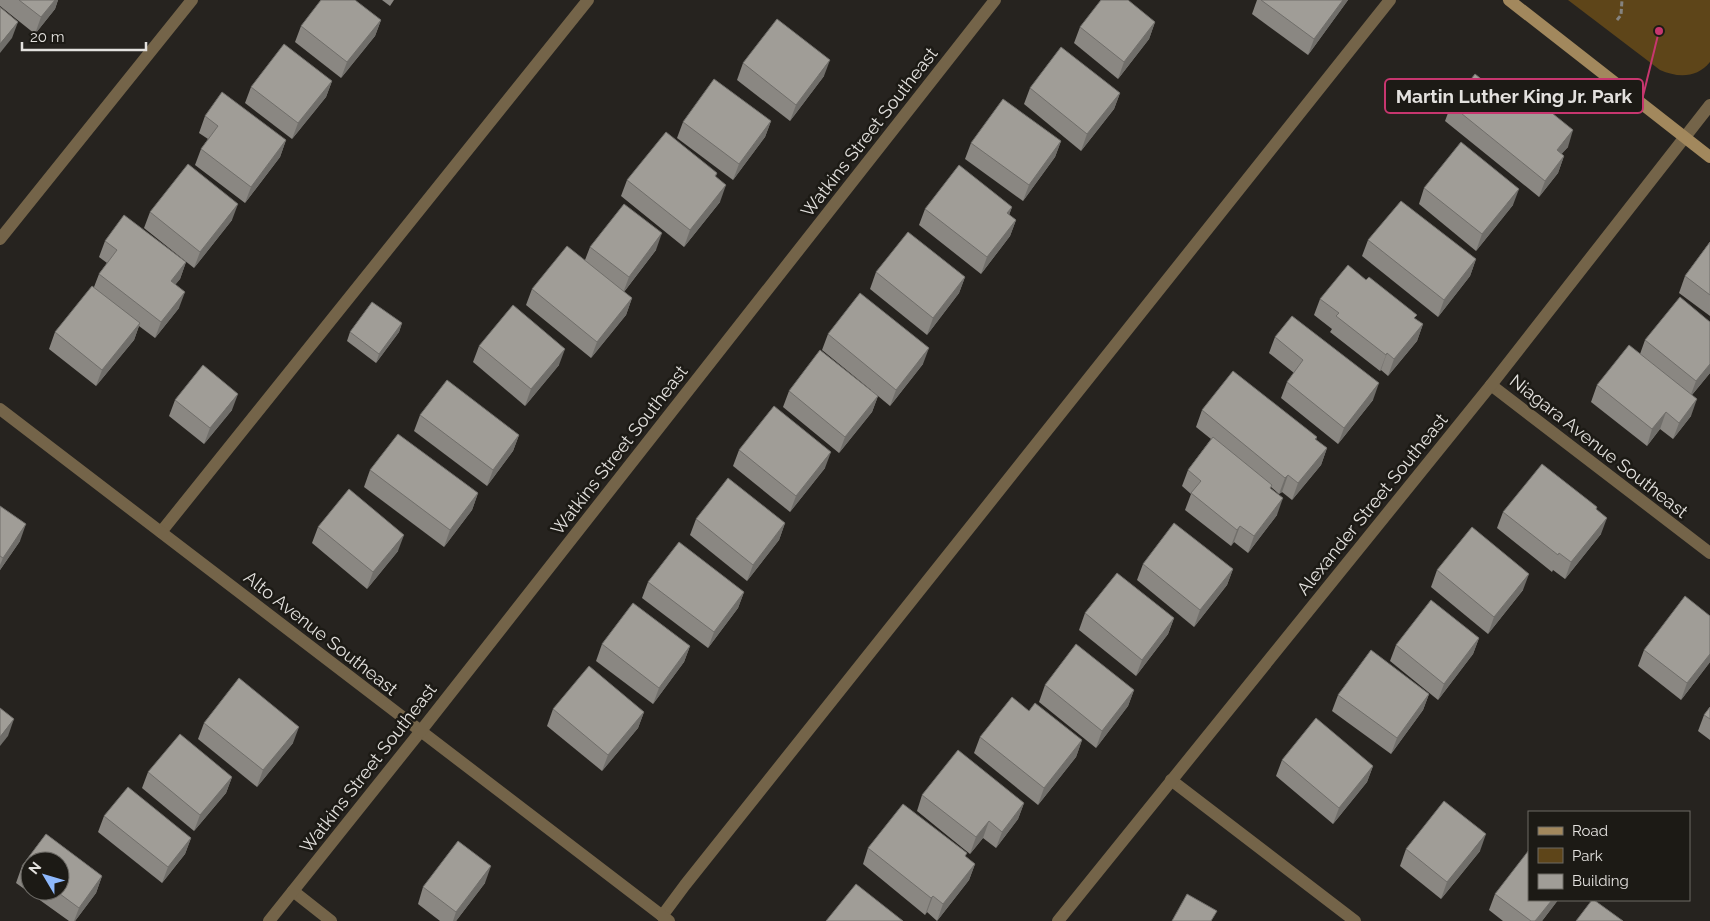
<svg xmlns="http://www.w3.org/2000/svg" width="1710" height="921" font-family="Raleway,sans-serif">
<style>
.green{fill:#5e4519}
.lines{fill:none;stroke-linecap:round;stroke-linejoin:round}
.path{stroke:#85837f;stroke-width:3;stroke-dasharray:5 2.5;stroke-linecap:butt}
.lane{stroke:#746449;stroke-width:12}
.street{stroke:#746449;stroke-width:12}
.secondary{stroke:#a2885d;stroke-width:12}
.wall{fill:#8a8782;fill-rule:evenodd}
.shaded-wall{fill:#706e6a}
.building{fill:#a09d97;stroke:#706e6a}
.labels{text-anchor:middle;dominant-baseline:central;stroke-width:5;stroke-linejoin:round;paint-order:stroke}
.street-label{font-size:18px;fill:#e3e1de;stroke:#1c1a15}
.leader{fill:none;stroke:#c7366f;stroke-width:2}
.callout-dot{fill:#c7366f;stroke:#1c1a15;stroke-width:2}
.callout{fill:#1c1a15;stroke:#c7366f;stroke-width:2}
.callout-label{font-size:19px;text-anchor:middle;font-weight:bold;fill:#e3e1de}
</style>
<rect width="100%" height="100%" fill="#26231f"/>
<path class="green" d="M1568,0H1710V62C1697,78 1678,78 1660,70Z"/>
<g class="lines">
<polyline class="path" points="1617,20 1621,15 1622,0"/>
<g class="lane">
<polyline points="161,532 588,0"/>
<polyline points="293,891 331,921"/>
<polyline points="662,916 685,885 1390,0"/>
</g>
<g class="street">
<polyline points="0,239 192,0"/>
<polyline points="1491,385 1710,553"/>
<polyline points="0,409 669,921"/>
<polyline points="1171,780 1355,921"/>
<polyline points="269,921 420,732 995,0"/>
<polyline points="1058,921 1491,385 1710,105"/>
</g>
<polyline class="secondary" points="1509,0 1710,157"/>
</g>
<g class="wall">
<polygon points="0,0 58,0 55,9 35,34 0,6"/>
<polygon points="382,0 394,0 390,6"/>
<polygon points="1257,0 1348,0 1308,55 1252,14"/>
<polygon points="381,20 375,36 341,78 295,42 301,26"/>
<polygon points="1155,22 1149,39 1118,79 1074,43 1080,27"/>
<polygon points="743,63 824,76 790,121 737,80"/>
<polygon points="332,81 326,97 292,139 245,103 251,87"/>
<polygon points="1030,88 1120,93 1114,109 1081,151 1024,104"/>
<polygon points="1505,98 1568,147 1561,154 1564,156 1558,173 1539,197 1445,121 1451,105"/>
<polygon points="205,116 286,140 280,157 245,203 195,165 201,149 208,139 199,133"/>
<polygon points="771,121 765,137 733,180 677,138 683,122"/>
<polygon points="1061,141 1055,157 1023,201 965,159 971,143"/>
<polygon points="717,173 716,176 720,202 684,247 621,196 627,180"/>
<polygon points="1424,188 1513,205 1476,251 1419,204"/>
<polygon points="1012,207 1009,215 1016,220 1010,236 981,274 919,225 925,209"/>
<polygon points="150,212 232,220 194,268 144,228"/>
<polygon points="1368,240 1476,259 1470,276 1438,317 1362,256"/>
<polygon points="105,241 186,262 180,279 175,284 179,308 155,338 139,326 134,340 96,386 49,349 55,332 94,287 99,274 107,263 99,257"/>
<polygon points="1710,242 1710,316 1679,293 1685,276"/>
<polygon points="590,247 656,250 624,292 632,298 626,315 591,358 526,305 532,289 585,260"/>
<polygon points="876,272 965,277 959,293 927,335 870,289"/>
<polygon points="1320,299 1415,319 1423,324 1417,341 1388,376 1381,370 1380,371 1330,332 1332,329 1314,315"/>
<polygon points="1710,322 1710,373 1692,395 1691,416 1673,439 1660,429 1647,446 1591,402 1597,385 1640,354 1645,340"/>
<polygon points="402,323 399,332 376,363 347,341 350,332"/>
<polygon points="828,334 923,364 890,406 878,396 872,412 839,453 783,407 789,391 871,390 822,350"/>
<polygon points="1275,337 1373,400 1338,444 1281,398 1287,382 1294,373 1269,353"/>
<polygon points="479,346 559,365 525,406 473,362"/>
<polygon points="175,400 232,410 204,444 169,416"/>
<polygon points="1202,410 1317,437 1316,440 1327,448 1321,465 1292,500 1282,492 1279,494 1271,487 1270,489 1277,515 1248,553 1234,542 1231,546 1185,510 1191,494 1182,486 1188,470 1211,439 1196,427"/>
<polygon points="420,415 519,435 513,451 487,486 414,431"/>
<polygon points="739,450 825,468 790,512 733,466"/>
<polygon points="370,470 478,493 472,510 444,547 364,487"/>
<polygon points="0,506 20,541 0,570"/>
<polygon points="1597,507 1596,509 1601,534 1565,579 1553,570 1552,572 1497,528 1503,512"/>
<polygon points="696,519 785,523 779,540 747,581 690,535"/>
<polygon points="318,527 398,551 367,589 312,543"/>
<polygon points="1143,564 1233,569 1227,585 1194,627 1137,580"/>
<polygon points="1437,570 1523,590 1488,634 1431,587"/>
<polygon points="648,582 744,592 738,608 708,648 642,598"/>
<polygon points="1085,613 1174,618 1168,634 1136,676 1079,630"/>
<polygon points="1710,616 1710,662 1681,700 1638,666 1644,650"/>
<polygon points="1479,638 1473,654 1438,700 1390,661 1396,645"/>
<polygon points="602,644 690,646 684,662 653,704 596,661"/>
<polygon points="1045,685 1134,690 1128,706 1096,748 1039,702"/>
<polygon points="1429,694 1423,710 1391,754 1332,711 1338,695"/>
<polygon points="1710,707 1710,740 1698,731 1704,715"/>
<polygon points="553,709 644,712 638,728 602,771 547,726"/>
<polygon points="1029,711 1082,740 1076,757 1038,805 974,753 980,737"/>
<polygon points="204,723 293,743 257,787 198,739"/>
<polygon points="1282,760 1373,766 1367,782 1333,824 1276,776"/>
<polygon points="148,772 232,777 226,793 194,831 142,788"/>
<polygon points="922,795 1024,803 1018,819 996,848 983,838 970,854 917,811"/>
<polygon points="104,816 191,838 185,854 162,883 98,832"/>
<path d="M46,834L102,876L96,893L75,921H69L16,883L22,866ZM30,861H60V891H30Z"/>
<polygon points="868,848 967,853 965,856 975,864 969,880 937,921 927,912 925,915 863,864"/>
<polygon points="1406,849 1480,851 1441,899 1400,866"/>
<polygon points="485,883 456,921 440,921 418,904 423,887"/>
<polygon points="1495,894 1529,900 1558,900 1542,921 1503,921 1489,910"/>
</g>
<g class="shaded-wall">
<polygon points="55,0 58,0 55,9 35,34 41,17"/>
<polygon points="1343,0 1348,0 1308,55 1314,39"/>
<polygon points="381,20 375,36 341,78 347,62"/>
<polygon points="18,22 12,38 0,53 0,44"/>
<polygon points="1155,22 1149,39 1118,79 1124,62"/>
<polygon points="830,60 824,76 790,121 796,105"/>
<polygon points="332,81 326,97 292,139 298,123"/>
<polygon points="1120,93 1114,109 1081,151 1087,134"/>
<polygon points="771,121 765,137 733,180 739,164"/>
<polygon points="1573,130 1568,147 1551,166 1557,150"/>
<polygon points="286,140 280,157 245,203 251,187"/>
<polygon points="1061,141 1055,157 1023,201 1029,185"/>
<polygon points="1564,156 1558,173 1539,197 1545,181"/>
<polygon points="726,185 720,202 684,247 690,230"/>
<polygon points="1519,189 1513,205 1476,251 1482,234"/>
<polygon points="238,204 232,220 194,268 200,252"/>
<polygon points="1012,207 1006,223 1007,213"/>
<polygon points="1016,220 1010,236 981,274 987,257"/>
<polygon points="662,233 656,250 623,293 629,277"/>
<polygon points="1476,259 1470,276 1438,317 1444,300"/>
<polygon points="186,262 180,279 165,298 171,281"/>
<polygon points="965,277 959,293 927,335 933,318"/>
<polygon points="185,292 179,308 155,338 161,322"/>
<polygon points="632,298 626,315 591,358 597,342"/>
<polygon points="140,323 134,340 96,386 102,370"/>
<polygon points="402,323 399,332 376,363 379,354"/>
<polygon points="1423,324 1417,341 1388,376 1394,359"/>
<polygon points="929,348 923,364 890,406 896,390"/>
<polygon points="565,349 559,365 525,406 531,389"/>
<polygon points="1387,353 1381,370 1380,371 1386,355"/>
<polygon points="1710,364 1710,373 1690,397 1696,381"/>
<polygon points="1379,383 1373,400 1338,444 1344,428"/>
<polygon points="238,394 232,410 204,444 210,428"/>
<polygon points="878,396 872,412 839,453 845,437"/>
<polygon points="1697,399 1691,416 1673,439 1679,423"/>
<polygon points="1666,412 1660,429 1647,446 1652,429"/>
<polygon points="519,435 513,451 487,486 493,470"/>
<polygon points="1327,448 1321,465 1292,500 1298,483"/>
<polygon points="831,452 825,468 790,512 796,496"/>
<polygon points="1288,475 1282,492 1279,494 1285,478"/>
<polygon points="478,493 472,510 444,547 450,530"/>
<polygon points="1283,498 1277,515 1248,553 1254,536"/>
<polygon points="1607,518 1601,534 1565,579 1571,562"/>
<polygon points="785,523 779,540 747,581 753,565"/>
<polygon points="26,524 20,541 0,570 0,565 3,558"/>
<polygon points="1240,526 1234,542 1231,546 1237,530"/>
<polygon points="404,535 398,551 367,589 373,572"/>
<polygon points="1233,569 1227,585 1194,627 1200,610"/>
<polygon points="1529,574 1523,590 1488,634 1494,617"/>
<polygon points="744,592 738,608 708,648 714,632"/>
<polygon points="1174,618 1168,634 1136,676 1142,660"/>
<polygon points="1479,638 1473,654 1438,700 1444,684"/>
<polygon points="690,646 684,662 653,704 659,688"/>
<polygon points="1710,654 1710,662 1681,700 1687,683"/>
<polygon points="1134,690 1128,706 1096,748 1102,731"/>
<polygon points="1429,694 1423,710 1391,754 1397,738"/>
<polygon points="644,712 638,728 602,771 608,755"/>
<polygon points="14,719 8,736 0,746 0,737"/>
<polygon points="299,727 293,743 257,787 263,770"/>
<polygon points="1082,740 1076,757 1038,805 1044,788"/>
<polygon points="1373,766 1367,782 1333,824 1339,808"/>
<polygon points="232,777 226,793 194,831 200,815"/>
<polygon points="1024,803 1018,819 996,848 1002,832"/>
<polygon points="989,821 983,838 970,854 976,837"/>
<polygon points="1486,834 1480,851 1441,899 1447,882"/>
<polygon points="191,838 185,854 162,883 168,867"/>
<polygon points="975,864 969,880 937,921 943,904"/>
<polygon points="491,866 485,883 456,921 453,921 456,912"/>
<polygon points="102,876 96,893 75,921 74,921 79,908"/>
<polygon points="933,896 927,912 925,915 931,898"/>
<polygon points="1552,900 1558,900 1542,921 1535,921"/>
</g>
<g class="building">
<polygon points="19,0 55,0 41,17"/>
<polygon points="321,0 355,0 381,20 347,62 301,26"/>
<polygon points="1101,0 1128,0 1155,22 1124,62 1080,27"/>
<polygon points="1261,0 1343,0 1314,39"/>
<polygon points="0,7 18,22 0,44"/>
<polygon points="777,19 830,60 796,105 743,63"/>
<polygon points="284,44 332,81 298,123 251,87"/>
<polygon points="1061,47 1120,93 1087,134 1030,88"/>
<polygon points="1475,74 1505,98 1516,84 1573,130 1557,150 1564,156 1545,181 1451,105"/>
<polygon points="714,79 771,121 739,164 683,122"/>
<polygon points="222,92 286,140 251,187 201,149 218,126 205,116"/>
<polygon points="1003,99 1061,141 1029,185 971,143"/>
<polygon points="666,132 717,173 715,176 726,185 690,230 627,180"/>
<polygon points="1461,142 1519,189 1482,234 1424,188"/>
<polygon points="188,164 238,204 200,252 150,212"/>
<polygon points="959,165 1012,207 1007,213 1016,220 987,257 925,209"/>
<polygon points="1401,201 1476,259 1444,300 1368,240"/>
<polygon points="624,204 662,233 629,277 590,247"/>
<polygon points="124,215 186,262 171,281 185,292 161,322 99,274 117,250 105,241"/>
<polygon points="908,232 965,277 933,318 876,272"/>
<polygon points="1710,242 1710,295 1685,276"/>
<polygon points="567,246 632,298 597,342 532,289"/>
<polygon points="1348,265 1366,280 1369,277 1417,315 1414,318 1423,324 1394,359 1387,353 1386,355 1336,316 1339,313 1320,299"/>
<polygon points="92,286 140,323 102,370 55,332"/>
<polygon points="860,293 929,348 896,390 828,334"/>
<polygon points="1680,297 1710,322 1710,364 1696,381 1645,340"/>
<polygon points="372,302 402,323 379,354 350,332"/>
<polygon points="513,305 565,349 531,389 479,346"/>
<polygon points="1292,316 1379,383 1344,428 1287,382 1303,360 1275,337"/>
<polygon points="1629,345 1697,399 1679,423 1666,412 1652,429 1597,385"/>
<polygon points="820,350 878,396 845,437 789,391"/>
<polygon points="203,365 238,394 210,428 175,400"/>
<polygon points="1233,371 1317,437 1315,439 1327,448 1298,483 1288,475 1285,478 1202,410"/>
<polygon points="447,380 519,435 493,470 420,415"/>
<polygon points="774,406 831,452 796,496 739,450"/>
<polygon points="398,434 478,493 450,530 370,470"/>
<polygon points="1213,437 1272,485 1270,488 1283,498 1254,536 1240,526 1237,530 1191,493 1201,481 1188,470"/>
<polygon points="1542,464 1597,507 1596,509 1607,518 1571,562 1559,553 1558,555 1503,512"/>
<polygon points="728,478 785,523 753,565 696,519"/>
<polygon points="349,489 404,535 373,572 318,527"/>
<polygon points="0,506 26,524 3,558 0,556"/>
<polygon points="1174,523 1233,569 1200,610 1143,564"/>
<polygon points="1472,527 1529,574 1494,617 1437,570"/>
<polygon points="679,542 744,592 714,632 648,582"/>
<polygon points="1117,573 1174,618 1142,660 1085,613"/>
<polygon points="1685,596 1710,616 1710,654 1687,683 1644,650"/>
<polygon points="1431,600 1479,638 1444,684 1396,645"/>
<polygon points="633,603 690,646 659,688 602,644"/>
<polygon points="1076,644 1134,690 1102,731 1045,685"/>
<polygon points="1371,650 1429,694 1397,738 1338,695"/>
<polygon points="589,666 644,712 608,755 553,709"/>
<polygon points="239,678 299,727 263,770 204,723"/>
<polygon points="1012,697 1029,711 1035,703 1082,740 1044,788 980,737"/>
<polygon points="1710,707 1710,719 1704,715"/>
<polygon points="0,708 14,719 0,737"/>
<polygon points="1316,718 1373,766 1339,808 1282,760"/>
<polygon points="180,734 232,777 200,815 148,772"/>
<polygon points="958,750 1024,803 1002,832 989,821 976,837 922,795"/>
<polygon points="128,787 191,838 168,867 104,816"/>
<polygon points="1444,801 1486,834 1447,882 1406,849"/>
<polygon points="903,804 967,853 965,856 975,864 943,904 933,896 931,898 868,848"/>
<polygon points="46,834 102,876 79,908 56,891 60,891 60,861 30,861 30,872 22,866"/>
<polygon points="458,841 491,866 456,912 423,887"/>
<polygon points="1529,850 1529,900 1552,900 1535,921 1531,921 1495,894"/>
<polygon points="856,884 903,921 826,921"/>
<polygon points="1187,894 1217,911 1211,921 1172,921"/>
<polygon points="1592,900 1594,900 1623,921 1576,921"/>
</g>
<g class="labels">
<g class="street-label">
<text transform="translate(869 132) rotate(-52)">Watkins Street Southeast</text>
<text transform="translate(1599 446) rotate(38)">Niagara Avenue Southeast</text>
<text transform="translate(619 450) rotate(-52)">Watkins Street Southeast</text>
<text transform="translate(1372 504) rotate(-51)">Alexander Street Southeast</text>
<text transform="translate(321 633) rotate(38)">Alto Avenue Southeast</text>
<text transform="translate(368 768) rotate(-52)">Watkins Street Southeast</text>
</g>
</g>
<path class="leader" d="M1659 31L1643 96"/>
<circle class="callout-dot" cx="1659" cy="31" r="5"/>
<rect class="callout" x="1385" y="79" width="258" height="34" rx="5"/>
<g class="callout-label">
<text x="1514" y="103">Martin Luther King Jr. Park</text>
</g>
<rect x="1528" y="811" width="162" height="90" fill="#1c1a15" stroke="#6c6a65"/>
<rect x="1538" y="827" width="25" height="8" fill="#a2885d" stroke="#6c6a65"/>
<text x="1572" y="836" font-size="15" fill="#e3e1de">Road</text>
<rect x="1538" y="848" width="25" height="15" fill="#5e4519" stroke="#6c6a65"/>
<text x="1572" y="861" font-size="15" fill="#e3e1de">Park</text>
<rect x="1538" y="874" width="25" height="15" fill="#a09d97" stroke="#6c6a65"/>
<text x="1572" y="886" font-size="15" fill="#e3e1de">Building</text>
<g transform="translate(45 876) rotate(308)"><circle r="24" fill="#1c1a15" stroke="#6c6a65"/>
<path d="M0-4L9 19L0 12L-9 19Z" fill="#8eb9fd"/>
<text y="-8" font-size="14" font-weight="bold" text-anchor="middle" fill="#e3e1de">N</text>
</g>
<path d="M22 42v8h124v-8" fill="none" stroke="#e3e1de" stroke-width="2.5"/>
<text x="30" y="42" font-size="15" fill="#e3e1de" stroke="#1c1a15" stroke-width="4" paint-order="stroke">20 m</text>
</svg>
